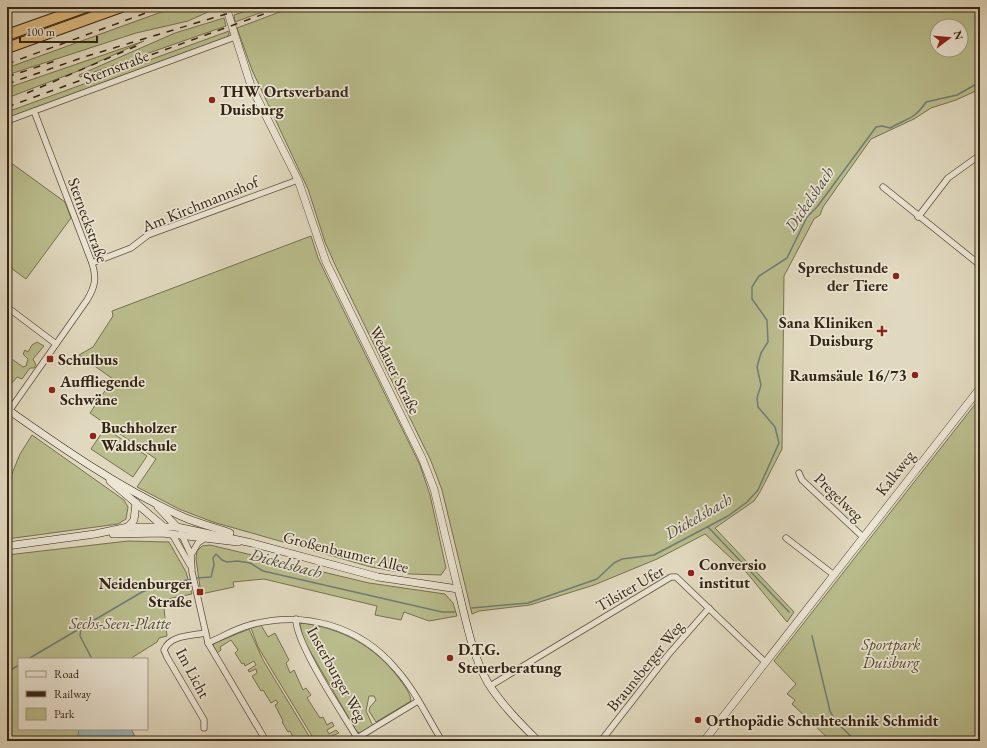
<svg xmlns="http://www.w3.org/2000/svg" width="987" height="748" font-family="'EB Garamond',serif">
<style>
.green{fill:#babd8d;stroke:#777150;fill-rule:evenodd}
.water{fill:#98b8bb;stroke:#707d78}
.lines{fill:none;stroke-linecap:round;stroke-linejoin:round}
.stream{stroke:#707d78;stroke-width:1.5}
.minor-casing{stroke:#5f523e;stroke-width:7}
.tertiary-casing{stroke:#5f523e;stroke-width:8}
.secondary-casing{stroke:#342513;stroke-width:8}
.motorway-casing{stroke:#342513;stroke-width:12}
.minor{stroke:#ece6d5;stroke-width:5.5}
.tertiary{stroke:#ece6d5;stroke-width:7}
.secondary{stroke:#ece6d5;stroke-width:7}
.motorway{stroke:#e0bc80;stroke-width:10}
.rail{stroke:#342513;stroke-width:1.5;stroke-dasharray:7 7;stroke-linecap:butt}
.poi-dot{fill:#8f2418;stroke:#ece6d5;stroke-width:1.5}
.labels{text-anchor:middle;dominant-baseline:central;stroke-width:3.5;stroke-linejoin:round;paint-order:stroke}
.street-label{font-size:16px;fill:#342513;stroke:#ece6d5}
.poi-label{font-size:16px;font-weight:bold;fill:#342513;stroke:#ece6d5;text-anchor:start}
.park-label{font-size:16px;font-style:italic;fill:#564b32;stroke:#ece6d5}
.water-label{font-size:17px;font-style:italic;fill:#4d4a3d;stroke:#ece6d5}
</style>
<rect width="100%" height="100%" fill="#e1d9bf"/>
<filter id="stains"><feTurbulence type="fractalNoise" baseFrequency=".005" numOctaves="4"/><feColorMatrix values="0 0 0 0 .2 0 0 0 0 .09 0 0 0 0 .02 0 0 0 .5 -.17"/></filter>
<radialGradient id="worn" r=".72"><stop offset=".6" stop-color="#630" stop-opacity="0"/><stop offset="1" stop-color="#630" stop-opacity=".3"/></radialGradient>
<g class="green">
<polygon points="175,7 219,7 188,21 136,33 7,75 7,68"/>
<polygon points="257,7 276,7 235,22 234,15"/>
<path d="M293,7H980V89L956,100L931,108L914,119L871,139L823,207L820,215L814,219L784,276L782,449L760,492L754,501L715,528L794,612L787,622L747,573L705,534L657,559L594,585L530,605L479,611L472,614L442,490L431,461L337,269L325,242L308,189L252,70L237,28ZM937,26H961V50H937Z"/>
<polygon points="224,18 226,26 80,77 79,75 175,33"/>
<polygon points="229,31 229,34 227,37 7,118 7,112"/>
<polygon points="144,41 78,71 7,98 7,88"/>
<polygon points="7,160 65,202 71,218 26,279 7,265"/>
<polygon points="311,236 318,258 332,287 420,465 430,495 446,568 441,575 410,574 371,567 213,522 179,509 137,487 156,459 90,413 113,379 79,355 93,347 113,316 112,311"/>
<polygon points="37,342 44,346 33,359 36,365 34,368 30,368 22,379 17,377 11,384 10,389 7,387 7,360 9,357 23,367 26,366 28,359 23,354 25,350 28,352 32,345"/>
<polygon points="980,398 980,741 831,741 792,704 795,700 787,694 796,684 774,661"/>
<polygon points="105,428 147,456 133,477 91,449"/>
<polygon points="32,435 124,500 128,507 126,519 118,524 7,539 7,486 20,454"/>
<polygon points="128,541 169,542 186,572 192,594 163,600 167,636 159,638 157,642 130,659 19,659 19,729 131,729 135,737 134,741 7,741 7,555"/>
<polygon points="210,545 369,583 445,594 453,603 457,616 429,621 404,612 401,620 375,615 377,606 264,579 233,582 234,587 201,594 196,559 197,551 202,546"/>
<path d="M303,623C342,629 373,645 398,677C403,684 410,692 411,701L376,722L369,711L370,707L376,700L374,696H369L366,711L373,726L361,733L357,732L303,639L300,624Z"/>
<polygon points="261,625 268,637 275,633 289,660 286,663 290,673 294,670 303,690 306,688 311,695 307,698 320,718 323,717 327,725 332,722 334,726 327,730 329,734 336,730 339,733 325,739 326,741 315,741 267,662 258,647 251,628"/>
<polygon points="249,629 263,660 312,741 295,741 290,731 288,732 282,722 283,721 275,705 278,703 276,700 271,703 263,690 261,691 252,676 257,673 256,669 249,672 248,670 256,665 254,661 245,666 244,663 242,664 235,653 238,650 231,640 220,647 221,650 217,653 213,645 215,643"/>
</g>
<polygon class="water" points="79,729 131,729 135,737 134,741 77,741"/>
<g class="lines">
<g class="stream">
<polyline points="708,527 789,612"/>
<polyline points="196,578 211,577 214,565 213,558 216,554 222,560 227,562 237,561 250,563 263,571 442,612 455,612"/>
<path d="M472,608L528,603L597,579L614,563L622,559L654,555L728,516L747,502L758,490L779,443L775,427L758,407L757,398L761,385L757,367L761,353L768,342L767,320L752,299V287L759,276L787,258L807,217L817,207L876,127L882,126L890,128C907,118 914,120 926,102L957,95L980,82"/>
<polyline points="81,627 80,636 92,659"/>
<polyline points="812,636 830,711 836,722 856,741"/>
<polyline points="28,659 142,592 158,586 192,579"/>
<polyline points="7,672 19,665"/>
</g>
<defs>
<g id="minor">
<polyline points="7,121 235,37"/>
<polyline points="883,187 980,265"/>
<polyline points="918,217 948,178 980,155"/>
<polyline points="92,263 131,248 148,235 298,180"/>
<polyline points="7,307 56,344"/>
<path d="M7,414L87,300C95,287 97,278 92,263L34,111"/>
<polyline points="799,473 802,480 863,537"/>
<polyline points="181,533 191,555 192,572 208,643 266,741"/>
<polyline points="172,534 190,565"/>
<polyline points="786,538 834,575"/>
<polyline points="191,555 198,543 205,538"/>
<path d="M296,619C295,643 345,717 359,741"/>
<path d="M208,643C222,637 235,629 250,625C304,610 360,626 396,669C415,690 427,717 442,741"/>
<polyline points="490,686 671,577 676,577 765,662"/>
<path d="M204,728V720L167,657L164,650C170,635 191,636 205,633"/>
<polyline points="357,738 418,701"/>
<polyline points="601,741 668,655 709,608"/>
</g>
<g id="tertiary">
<polyline points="226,7 251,86 298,180 326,262 422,458 434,489 458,589"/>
<polyline points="704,741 980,388"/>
</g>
<g id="secondary">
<path d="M7,409C62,448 120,488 181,516C196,523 214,527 230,533"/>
<polyline points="110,481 164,527"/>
<polyline points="158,507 177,527"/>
<polyline points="128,527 134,520 136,503"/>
<polyline points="113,534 162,533 238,542"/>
<path d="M7,546L95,534L128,527H177L252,543L378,577L458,589C466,620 472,655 488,683C502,705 520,723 538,741"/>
</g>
<g id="motorway">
<polyline points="7,35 86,7"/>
<polyline points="7,48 121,7"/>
</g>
</defs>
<use href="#minor" class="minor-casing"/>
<use href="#tertiary" class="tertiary-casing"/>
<use href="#secondary" class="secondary-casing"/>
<use href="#motorway" class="motorway-casing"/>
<use href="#minor" class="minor"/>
<use href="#tertiary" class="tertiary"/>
<use href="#secondary" class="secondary"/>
<use href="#motorway" class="motorway"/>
<g class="rail">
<polyline points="222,9 226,7"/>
<polyline points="7,64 162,7"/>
<polyline points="7,77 58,60"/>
<polyline points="7,84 84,57 249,7"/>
<polyline points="27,93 141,44"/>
<polyline points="7,107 283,7"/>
</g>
</g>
<g class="poi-dot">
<circle cx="212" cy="100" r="4"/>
<circle cx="896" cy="276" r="4"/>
<path d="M880 325h4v4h4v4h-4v4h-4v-4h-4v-4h4z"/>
<rect x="46" y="355" width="8" height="8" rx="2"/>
<circle cx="915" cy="375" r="4"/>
<circle cx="52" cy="390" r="4"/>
<circle cx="93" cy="436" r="4"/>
<circle cx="691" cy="573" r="4"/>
<rect x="196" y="588" width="8" height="8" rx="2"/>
<circle cx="450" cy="658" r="4"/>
<circle cx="698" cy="720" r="4"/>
</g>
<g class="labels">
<g class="street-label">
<text transform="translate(116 67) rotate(-21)">Sternstraße</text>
<text transform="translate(200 204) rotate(-22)">Am Kirchmannshof</text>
<text transform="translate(88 220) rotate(70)">Sterneckstraße</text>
<text transform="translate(395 370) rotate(64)">Wedauer Straße</text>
<text transform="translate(895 473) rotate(-52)">Kalkweg</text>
<text transform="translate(839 497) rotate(44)">Pregelweg</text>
<text transform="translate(346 552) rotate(14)">Großenbaumer Allee</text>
<text transform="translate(630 588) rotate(-30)">Tilsiter Ufer</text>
<text transform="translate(645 666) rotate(-51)">Braunsberger Weg</text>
<text transform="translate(193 673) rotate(62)">Im Licht</text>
<text transform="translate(337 674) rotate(61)">Insterburger Weg</text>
</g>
<g class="poi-label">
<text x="220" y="91">THW Ortsverband<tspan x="220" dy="18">Duisburg</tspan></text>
<text x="888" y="267" text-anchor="end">Sprechstunde<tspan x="888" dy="18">der Tiere</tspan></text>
<text x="873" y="322" text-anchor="end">Sana Kliniken<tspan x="873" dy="18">Duisburg</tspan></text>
<text x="58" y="359">Schulbus</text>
<text x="907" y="375" text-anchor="end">Raumsäule 16/73</text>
<text x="60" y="381">Auffliegende<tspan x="60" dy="18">Schwäne</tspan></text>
<text x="101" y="427">Buchholzer<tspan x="101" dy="18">Waldschule</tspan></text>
<text x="699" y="564">Conversio<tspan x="699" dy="18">institut</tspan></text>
<text x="192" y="583" text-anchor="end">Neidenburger<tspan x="192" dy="18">Straße</tspan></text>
<text x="458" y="649">D.T.G.<tspan x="458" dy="18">Steuerberatung</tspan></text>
<text x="706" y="720">Orthopädie Schuhtechnik Schmidt</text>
</g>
<g class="park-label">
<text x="120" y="623">Sechs-Seen-Platte</text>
<text x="891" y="644">Sportpark<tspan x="891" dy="18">Duisburg</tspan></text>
</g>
<g class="water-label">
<text transform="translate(809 199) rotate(-56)">Dickelsbach</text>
<text transform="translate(698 516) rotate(-30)">Dickelsbach</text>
<text transform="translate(286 563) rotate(15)">Dickelsbach</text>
</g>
</g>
<rect width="987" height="748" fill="none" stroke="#e1d9bf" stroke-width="24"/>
<rect x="8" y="8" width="971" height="732" fill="none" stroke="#342513" stroke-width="2"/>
<rect x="12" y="12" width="963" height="724" fill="none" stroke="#342513"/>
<rect x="18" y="658" width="130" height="72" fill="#ece6d5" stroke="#a29987"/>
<rect x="26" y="671" width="20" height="6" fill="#ece6d5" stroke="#a29987"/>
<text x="54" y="678" font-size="12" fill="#342513">Road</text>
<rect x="26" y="691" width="20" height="6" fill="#342513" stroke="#a29987"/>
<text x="54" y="698" font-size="12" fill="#342513">Railway</text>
<rect x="26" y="708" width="20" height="12" fill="#babd8d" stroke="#a29987"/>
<text x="54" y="718" font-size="12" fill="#342513">Park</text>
<g transform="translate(949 38) rotate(74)"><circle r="19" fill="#ece6d5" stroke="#a29987"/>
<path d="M0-3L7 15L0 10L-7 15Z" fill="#8f2418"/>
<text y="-6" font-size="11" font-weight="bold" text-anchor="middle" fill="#342513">N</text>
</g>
<path d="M20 36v6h77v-6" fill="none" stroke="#342513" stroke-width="2"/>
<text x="26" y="36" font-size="12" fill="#342513" stroke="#ece6d5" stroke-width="3" paint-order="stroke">100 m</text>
<rect width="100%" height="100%" filter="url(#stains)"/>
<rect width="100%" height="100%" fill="url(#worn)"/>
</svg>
